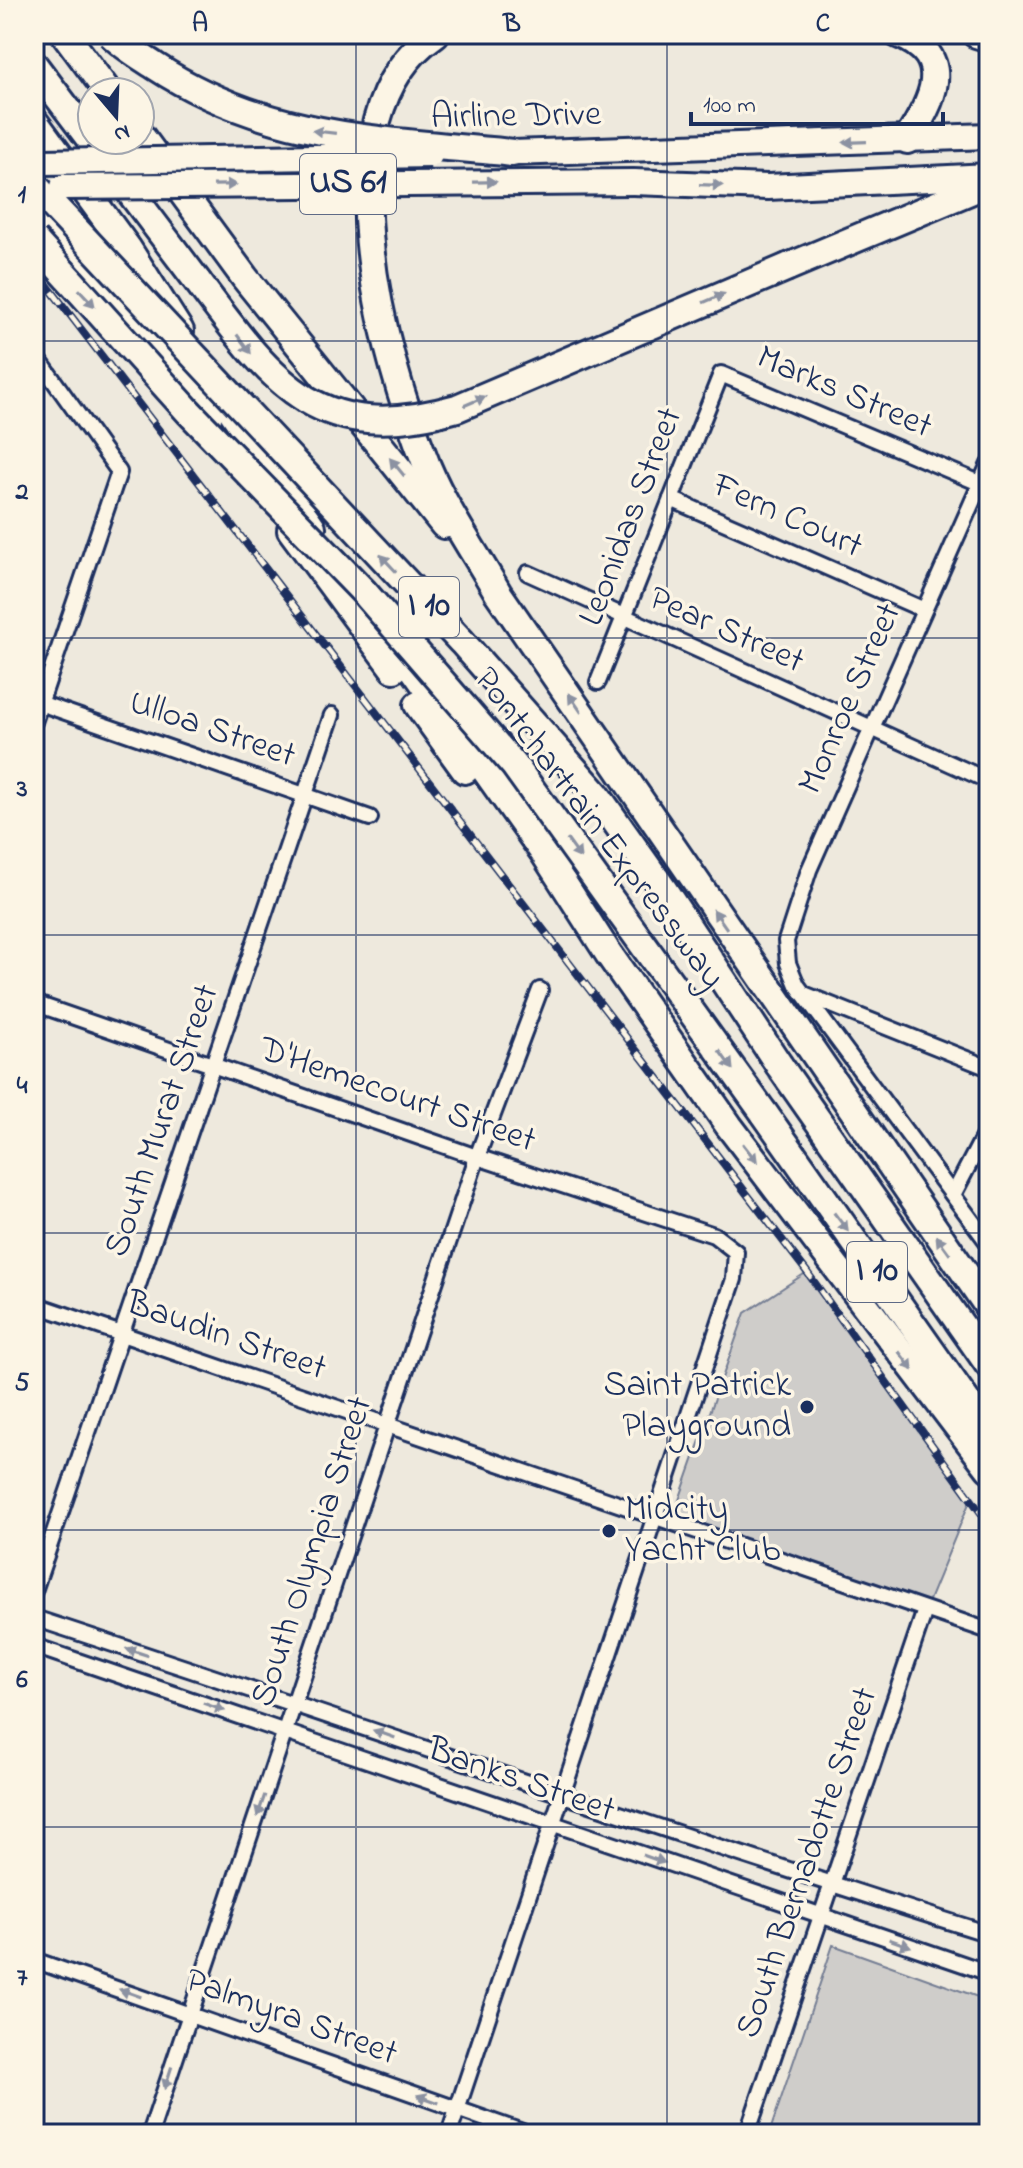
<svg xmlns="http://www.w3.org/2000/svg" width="1023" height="2168" font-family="'Indie Flower',sans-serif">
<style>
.green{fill:#cfcdca;stroke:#757e94;stroke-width:2}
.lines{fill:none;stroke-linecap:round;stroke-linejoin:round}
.minor-casing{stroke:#1b2f5e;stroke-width:20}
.trunk-casing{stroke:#1b2f5e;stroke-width:30}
.motorway-casing{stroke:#1b2f5e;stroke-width:32}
.minor{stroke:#fcf5e5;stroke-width:14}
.trunk{stroke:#fcf5e5;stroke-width:24}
.motorway{stroke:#fcf5e5;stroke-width:26}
.rail-casing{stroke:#1b2f5e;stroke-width:8}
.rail{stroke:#fcf5e5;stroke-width:5;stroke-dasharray:15;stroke-linecap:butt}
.trunk-bridge-casing{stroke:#1b2f5e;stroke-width:30;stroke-linecap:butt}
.motorway-bridge-casing{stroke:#1b2f5e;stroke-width:32;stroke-linecap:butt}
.trunk-bridge{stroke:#fcf5e5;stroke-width:24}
.motorway-bridge{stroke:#fcf5e5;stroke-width:26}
.oneway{fill:#8c92a2}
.grid{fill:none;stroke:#1b2f5e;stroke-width:2;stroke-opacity:0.55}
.poi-dot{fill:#1b2f5e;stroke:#fcf5e5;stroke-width:3}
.labels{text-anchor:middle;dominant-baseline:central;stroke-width:7;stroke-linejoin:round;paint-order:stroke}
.shield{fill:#fcf5e5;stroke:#5e6a86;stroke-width:2}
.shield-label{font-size:34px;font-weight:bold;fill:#1b2f5e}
.street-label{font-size:36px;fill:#1b2f5e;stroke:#fcf5e5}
.poi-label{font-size:36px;fill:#1b2f5e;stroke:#fcf5e5;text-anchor:end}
.neatline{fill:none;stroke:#1b2f5e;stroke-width:3}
.grid-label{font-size:26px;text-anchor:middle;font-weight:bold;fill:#1b2f5e}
</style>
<rect width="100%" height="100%" fill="#eee9dd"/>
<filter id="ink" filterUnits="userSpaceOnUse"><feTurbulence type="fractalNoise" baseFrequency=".0125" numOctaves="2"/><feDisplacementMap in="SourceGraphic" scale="16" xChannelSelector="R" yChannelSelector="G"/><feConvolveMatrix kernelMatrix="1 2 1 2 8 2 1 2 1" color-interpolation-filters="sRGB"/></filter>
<g filter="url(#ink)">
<g class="green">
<polygon points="807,1272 970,1501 925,1610 671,1523 745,1313"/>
<polygon points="833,1945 989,2001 989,2134 769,2134"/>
</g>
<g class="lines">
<defs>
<g id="minor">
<polyline points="34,353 119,472 34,722"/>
<polyline points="989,464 809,870 786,941 788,963 797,985 989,1244"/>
<polyline points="671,499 922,609"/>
<polyline points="528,573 989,781"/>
<polyline points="598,682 721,374 989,487"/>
<polyline points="34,701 370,818"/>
<polyline points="804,994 989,1068"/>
<polyline points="34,1003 477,1157 714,1235 736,1252 734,1279 449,2134"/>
<polyline points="953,1195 989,1126"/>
<polyline points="34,1304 989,1631"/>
<polyline points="34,1591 332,715"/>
<path d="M34,1618C353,1722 669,1834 989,1934"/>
<polyline points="34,1646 989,1973"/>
<polyline points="34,1960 528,2134"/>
<polyline points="150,2134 477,1157 540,990"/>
<polyline points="747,2134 925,1610"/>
</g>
<g id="trunk">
<polyline points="513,153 989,136"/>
<polyline points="633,182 768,187 989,176"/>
</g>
<g id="motorway">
<polyline points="65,34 108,92"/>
<path d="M435,34C315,116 383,356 427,466C446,511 474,551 498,593L989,1308"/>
<path d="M898,34C957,57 932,102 907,140"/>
<polyline points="976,34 989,38"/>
<polyline points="34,65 198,282"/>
<polyline points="34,121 128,249 180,331"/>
<polyline points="140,135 245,278 444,525"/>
<path d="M34,207C95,249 162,356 208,418"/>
<polyline points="788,267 989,183"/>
<polyline points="216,388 312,527"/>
<polyline points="291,530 394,669"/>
<polyline points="393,640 544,853 608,953 729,1126 989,1468"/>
<polyline points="418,705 465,770"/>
<polyline points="779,1065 989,1365"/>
<polyline points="764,1113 989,1433"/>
</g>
</defs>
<use href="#minor" class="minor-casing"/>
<use href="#trunk" class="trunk-casing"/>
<use href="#motorway" class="motorway-casing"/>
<use href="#minor" class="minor"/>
<use href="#trunk" class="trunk"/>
<use href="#motorway" class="motorway"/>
<defs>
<polyline id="rail" points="34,268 807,1272 989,1524"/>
</defs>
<use href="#rail" class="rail-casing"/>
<use href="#rail" class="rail"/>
<defs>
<g id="trunk-bridge">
<polyline points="44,162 430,155"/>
<polyline points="63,187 633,182"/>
</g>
<g id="motorway-bridge">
<path d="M111,34C124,47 140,56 155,66C268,140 384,140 513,153"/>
<polyline points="34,185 462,642 596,794 663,889 779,1065"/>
<polyline points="34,240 189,412 364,592 514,765 764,1113"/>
<path d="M198,282C274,384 318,447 457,408L788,267"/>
</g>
</defs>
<use href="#trunk-bridge" class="trunk-bridge-casing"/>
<use href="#motorway-bridge" class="motorway-bridge-casing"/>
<use href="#trunk-bridge" class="trunk-bridge"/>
<use href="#motorway-bridge" class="motorway-bridge"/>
</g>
<defs><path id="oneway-solid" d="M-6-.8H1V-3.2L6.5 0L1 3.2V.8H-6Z" transform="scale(2)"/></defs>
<g class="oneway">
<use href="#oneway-solid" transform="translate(324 132) rotate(-173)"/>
<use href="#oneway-solid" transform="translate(855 142) rotate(178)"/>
<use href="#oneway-solid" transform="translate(485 182) rotate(-1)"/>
<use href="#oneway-solid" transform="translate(225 185) rotate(-1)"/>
<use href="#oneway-solid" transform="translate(711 185) rotate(2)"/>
<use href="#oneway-solid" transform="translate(87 298) rotate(47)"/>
<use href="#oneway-solid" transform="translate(714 298) rotate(-23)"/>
<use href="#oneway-solid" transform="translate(244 344) rotate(53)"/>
<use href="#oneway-solid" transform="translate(475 401) rotate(-23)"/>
<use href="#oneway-solid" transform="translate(397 467) rotate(-129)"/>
<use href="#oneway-solid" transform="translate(388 563) rotate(-133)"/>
<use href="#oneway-solid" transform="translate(575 703) rotate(-124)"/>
<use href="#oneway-solid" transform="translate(574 849) rotate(54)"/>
<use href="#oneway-solid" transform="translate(720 919) rotate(-125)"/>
<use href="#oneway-solid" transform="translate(726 1060) rotate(54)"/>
<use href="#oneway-solid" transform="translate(750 1153) rotate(52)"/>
<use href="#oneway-solid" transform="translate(841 1222) rotate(53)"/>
<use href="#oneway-solid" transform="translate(943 1245) rotate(-126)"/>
<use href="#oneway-solid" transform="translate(906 1361) rotate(53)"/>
<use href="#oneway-solid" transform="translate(137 1652) rotate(-162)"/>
<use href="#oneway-solid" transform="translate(214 1707) rotate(19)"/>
<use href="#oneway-solid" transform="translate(384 1734) rotate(-161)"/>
<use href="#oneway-solid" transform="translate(261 1806) rotate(109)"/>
<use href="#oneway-solid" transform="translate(654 1859) rotate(19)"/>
<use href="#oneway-solid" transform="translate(900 1943) rotate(19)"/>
<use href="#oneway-solid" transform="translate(130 1993) rotate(-161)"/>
<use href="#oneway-solid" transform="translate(168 2078) rotate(108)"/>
<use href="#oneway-solid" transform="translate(428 2099) rotate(-160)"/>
</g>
</g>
<path class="grid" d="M356,34V2134M667,34V2134M34,341H989M34,638H989M34,935H989M34,1233H989M34,1530H989M34,1827H989"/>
<g class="poi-dot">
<circle cx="807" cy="1407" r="8"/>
<circle cx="609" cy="1531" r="8"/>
</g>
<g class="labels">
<g class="shield">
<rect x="300" y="154" width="96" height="60" rx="6"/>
<rect x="399" y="577" width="60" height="60" rx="6"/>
<rect x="847" y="1242" width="60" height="60" rx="6"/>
</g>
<g class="shield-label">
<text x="348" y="184">US 61</text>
<text x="429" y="607">I 10</text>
<text x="877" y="1272">I 10</text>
</g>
<g class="street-label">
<text transform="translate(516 117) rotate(-1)">Airline Drive</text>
<text transform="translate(844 393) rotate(23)">Marks Street</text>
<text transform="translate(632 517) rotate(-69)">Leonidas Street</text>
<text transform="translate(787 517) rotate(24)">Fern Court</text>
<text transform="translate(726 631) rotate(24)">Pear Street</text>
<text transform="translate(851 699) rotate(-66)">Monroe Street</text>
<text transform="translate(212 730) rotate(19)">Ulloa Street</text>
<text transform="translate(598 829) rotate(53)">Pontchartrain Expressway</text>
<text transform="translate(397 1096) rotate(19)">D'Hemecourt Street</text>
<text transform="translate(163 1121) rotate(-71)">South Murat Street</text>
<text transform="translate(226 1337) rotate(19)">Baudin Street</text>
<text transform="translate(313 1552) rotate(-72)">South Olympia Street</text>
<text transform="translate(521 1781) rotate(19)">Banks Street</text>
<text transform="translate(808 1863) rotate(-71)">South Bernadotte Street</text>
<text transform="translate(291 2018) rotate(20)">Palmyra Street</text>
</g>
<g class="poi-label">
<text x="791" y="1386">Saint Patrick<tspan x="791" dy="41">Playground</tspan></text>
<text x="625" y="1510" text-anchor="start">Midcity<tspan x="625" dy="41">Yacht Club</tspan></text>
</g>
</g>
<rect width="1023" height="2168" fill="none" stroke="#fcf5e5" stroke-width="88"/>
<g transform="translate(116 116) rotate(161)"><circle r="38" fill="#fcf5e5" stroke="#a2a6af" stroke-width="2"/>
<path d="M0-6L14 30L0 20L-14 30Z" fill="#1b2f5e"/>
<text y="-12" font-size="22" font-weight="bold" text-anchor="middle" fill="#1b2f5e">N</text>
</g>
<path d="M691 112v12h252v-12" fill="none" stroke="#1b2f5e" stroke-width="4"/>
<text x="703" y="112" font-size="24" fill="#1b2f5e" stroke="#fcf5e5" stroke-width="6" paint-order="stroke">100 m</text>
<rect x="44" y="44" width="935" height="2080" class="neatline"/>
<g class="grid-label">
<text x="200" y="31">A</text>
<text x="512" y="31">B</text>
<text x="823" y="31">C</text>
<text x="22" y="202">1</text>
<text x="22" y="499">2</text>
<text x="22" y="796">3</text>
<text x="22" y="1093">4</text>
<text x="22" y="1390">5</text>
<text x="22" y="1687">6</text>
<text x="22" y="1985">7</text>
</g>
</svg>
